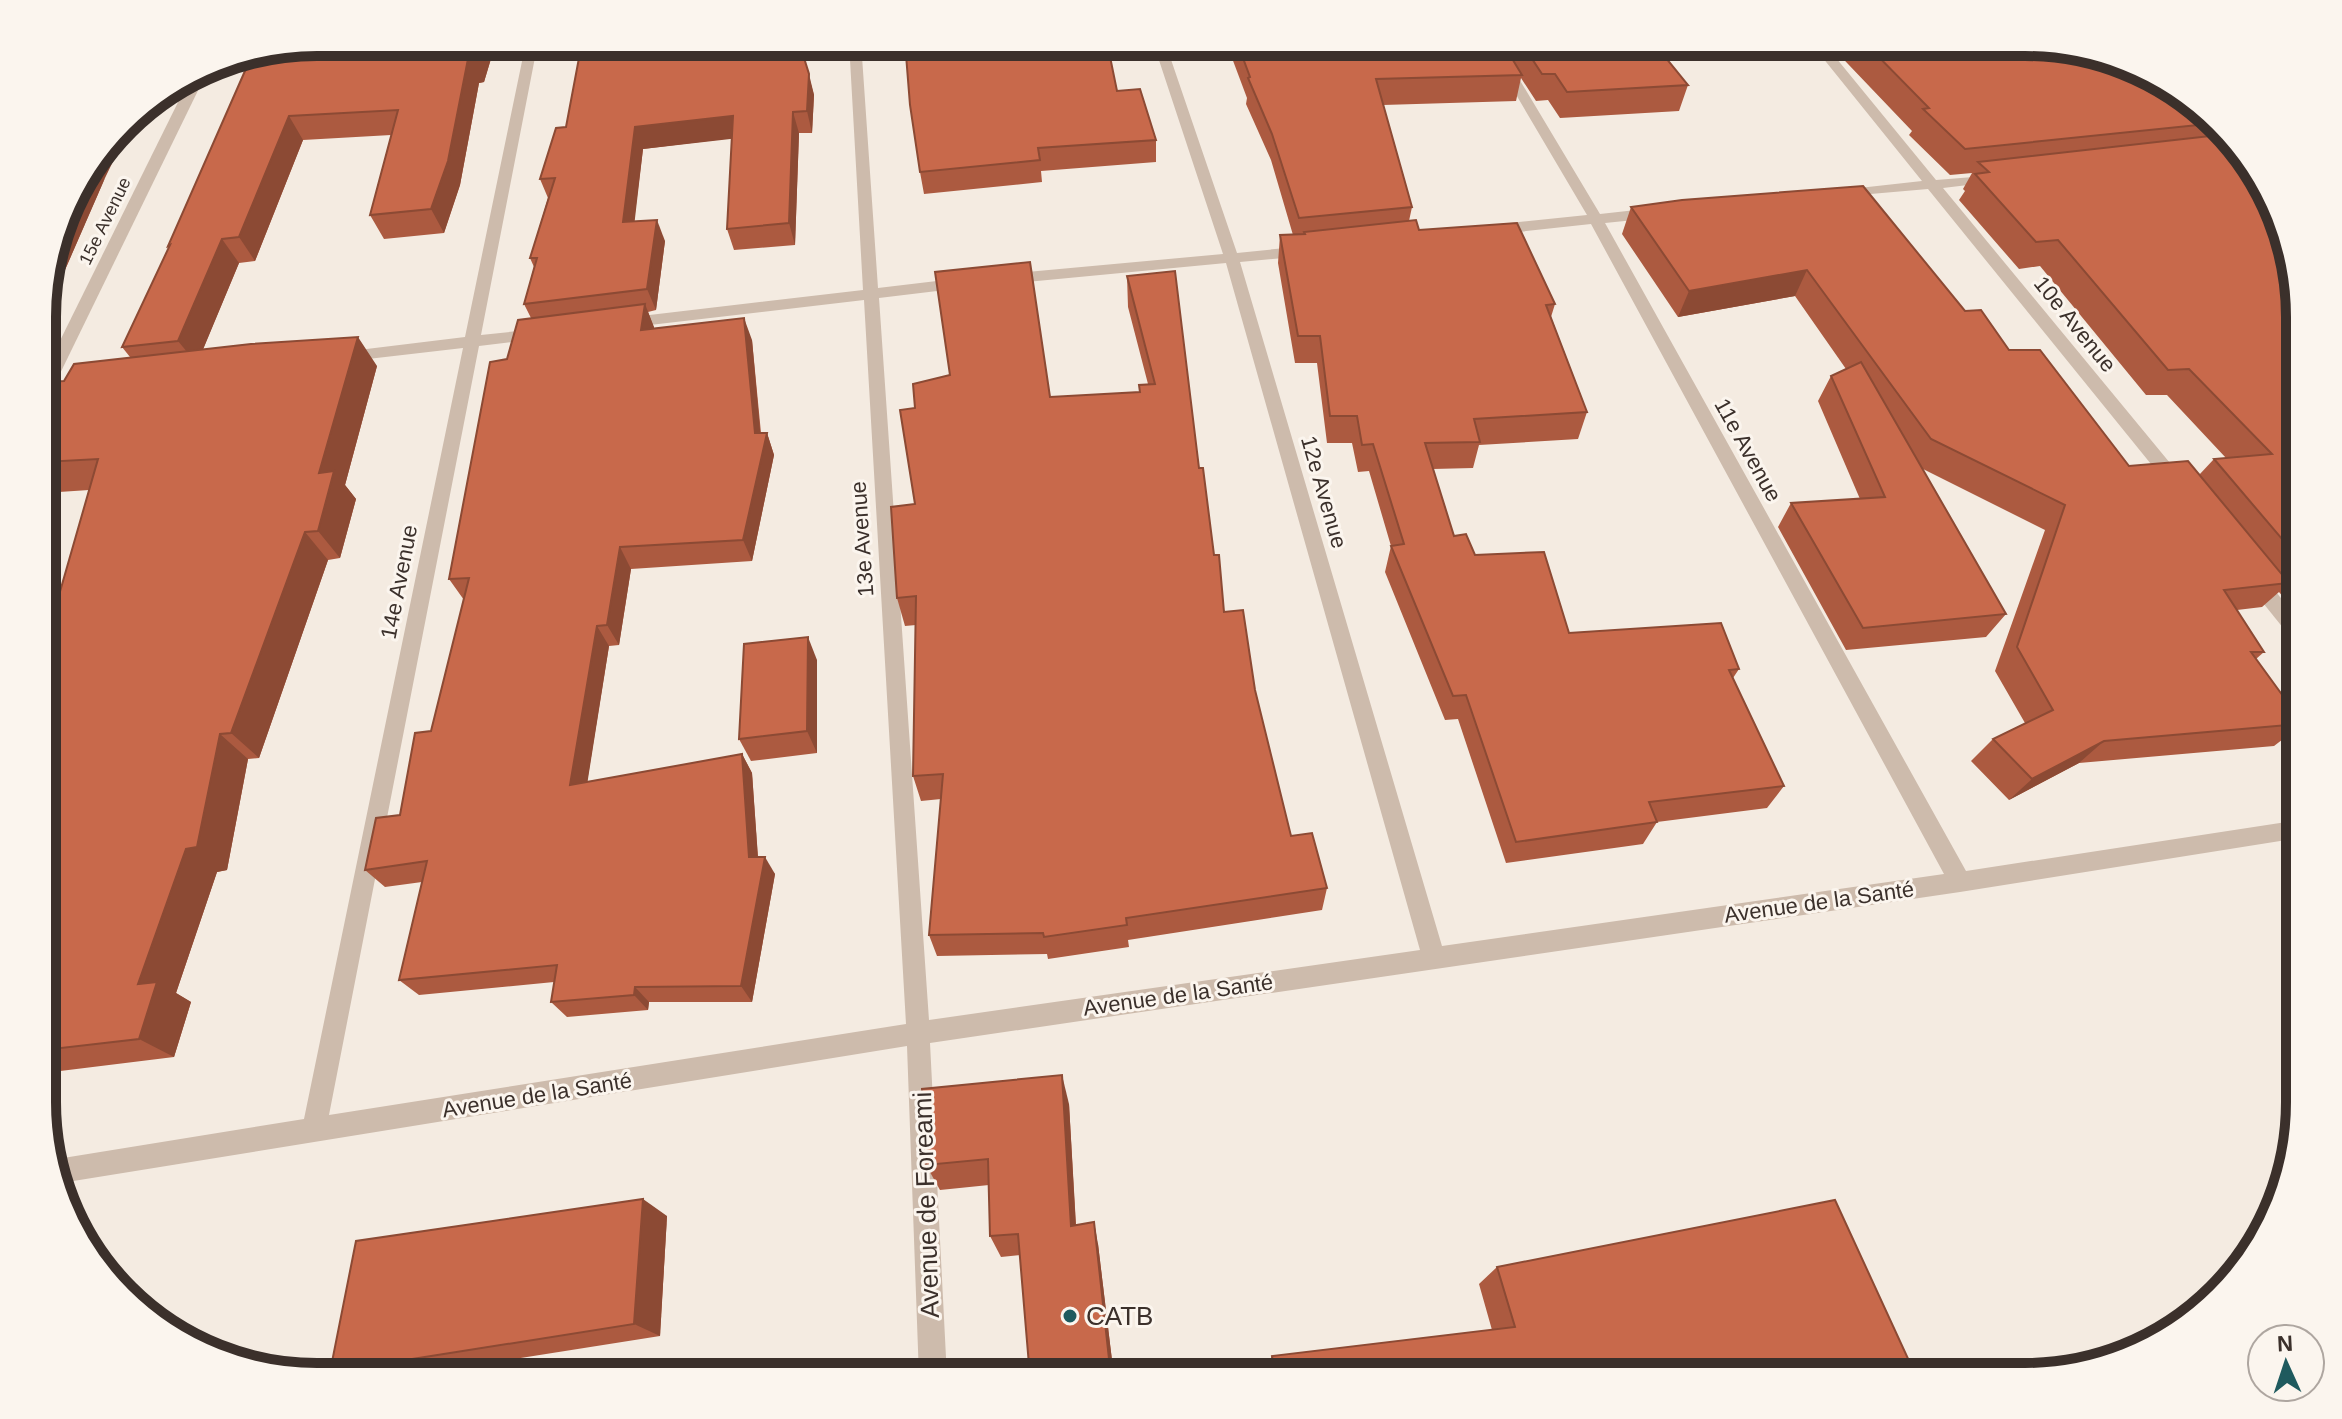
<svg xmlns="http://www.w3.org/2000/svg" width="2342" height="1419" font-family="Arial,sans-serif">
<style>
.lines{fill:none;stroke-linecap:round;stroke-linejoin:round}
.minor{fill:#cdbbac;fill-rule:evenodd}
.wall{fill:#ac5a40}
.shaded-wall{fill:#8c4a34}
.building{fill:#c8694b;stroke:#8c4a34;stroke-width:2}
.poi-dot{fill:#1f5a5e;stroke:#fbf5ee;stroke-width:3}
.labels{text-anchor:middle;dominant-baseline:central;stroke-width:6;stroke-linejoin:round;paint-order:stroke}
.far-street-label{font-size:18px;fill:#3b302b;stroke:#fbf5ee}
.street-label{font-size:22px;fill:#3b302b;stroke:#fbf5ee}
.near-street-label{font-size:26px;fill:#3b302b;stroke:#fbf5ee}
.near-poi-label{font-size:26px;fill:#3b302b;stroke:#fbf5ee;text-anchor:start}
.rim{fill:none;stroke:#3b302b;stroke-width:10}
</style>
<rect width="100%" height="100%" fill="#f4ebe1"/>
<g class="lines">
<g class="minor">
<polygon points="526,42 538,42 481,335 537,329 545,334 537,339 479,346 329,1115 906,1024 864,300 624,328 616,323 624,318 863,290 849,42 861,42 878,288 962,278 970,283 962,288 879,298 929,1020 1420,950 1226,263 1006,284 998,279 1006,274 1223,254 1153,42 1165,42 1237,253 1305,246 1313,251 1305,256 1240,262 1442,946 1944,874 1591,224 1491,235 1484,230 1491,225 1587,215 1485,42 1497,42 1600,214 1654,208 1661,213 1654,218 1605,223 1966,871 2299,820 2299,838 1960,892 930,1043 947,1377 919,1377 907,1046 61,1183 53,1160 57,1159 304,1119 463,348 342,362 334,357 342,352 465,337"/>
<polygon points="1810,42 1823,42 1936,180 1998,175 2000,178 1993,182 1943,188 2184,480 2187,485 2184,490 2172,490 1928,189 1836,197 1836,191 1841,190 1922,181"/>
<polygon points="206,67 208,70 52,390 44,396 44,373 191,76"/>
<polygon points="2254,571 2261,573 2299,621 2299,642 2292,639 2247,583 2245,578 2247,573"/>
</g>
</g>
<g class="wall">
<polygon points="317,42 496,42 484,82 479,83 460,185 444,233 384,239 370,215 391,135 303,140 255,261 239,263 203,349 377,366 345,485 356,499 340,558 328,560 259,758 248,759 227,870 217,872 176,993 191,1002 174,1057 44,1073 44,623 51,623 89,490 44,493 44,382 64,381 130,357 122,347 169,247 168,246"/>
<polygon points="577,42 803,42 802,52 814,95 812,133 799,133 795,245 734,250 727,229 732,138 643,149 634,221 665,241 656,310 648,312 654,328 752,340 761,433 767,433 774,455 752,561 631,569 619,645 609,646 587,782 742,754 752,773 758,857 775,874 752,1002 649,1002 648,1010 567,1017 551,1002 554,982 419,995 399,980 422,882 385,887 365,870 400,815 431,731 464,600 449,579 507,359 531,318 524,304 534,267 530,258 548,198 540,179 566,127 581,51"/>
<polygon points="1226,42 1721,42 1720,45 1658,49 1688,85 1679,111 1560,118 1548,100 1536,101 1521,78 1516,101 1383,105 1412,207 1409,221 1419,230 1555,304 1551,317 1587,412 1578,439 1479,445 1473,468 1433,469 1454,536 1475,555 1569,633 1739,669 1733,678 1784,786 1767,808 1657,822 1643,844 1506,863 1458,719 1445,720 1385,572 1391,546 1369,471 1358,472 1352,443 1327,443 1317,363 1295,363 1278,263 1280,235 1293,235 1271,160 1246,104 1247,98"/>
<polygon points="1827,42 2025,42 2163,79 2263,179 2299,299 2299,603 2289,604 2279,592 2262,607 2237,610 2264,652 2256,659 2299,718 2299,727 2274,746 2079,763 2009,800 1971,761 1993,739 2025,723 1995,671 2045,530 1921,468 2006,614 1986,637 1846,650 1778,527 1791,503 1860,499 1818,401 1831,376 1846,369 1795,296 1678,317 1622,234 1631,207 1965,311 2009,350 2129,466 2199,475 2214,459 2226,458 2167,395 2146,395 2040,266 2019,269 1959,200 1965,191 1963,189 1972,173 1950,175 1909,135 1912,131"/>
<polygon points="1117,91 1156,140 1156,162 1041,171 1042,182 924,194 920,172"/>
<polygon points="105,178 51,302 44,302 44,282"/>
<polygon points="1127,276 1199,468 1224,612 1255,690 1291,836 1327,888 1322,910 1128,940 1129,947 1048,959 1047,954 937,956 929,935 941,799 921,801 913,776 916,625 905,626 897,598 915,504 1050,397 1139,392 1148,384 1128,307"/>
<polygon points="817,660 817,753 751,761 739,739"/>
<polygon points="1069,1104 1076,1225 1098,1244 1114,1377 1030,1377 1020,1255 1001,1257 990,1236 989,1185 940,1190 926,1165"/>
<polygon points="667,1216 660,1336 399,1377 353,1377 330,1372"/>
<polygon points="1497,1267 1916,1376 1267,1377 1266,1368 1272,1356 1492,1330 1479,1284"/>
</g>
<g class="shaded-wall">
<polygon points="478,42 496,42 484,82 479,83 460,185 444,233 431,209 468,59"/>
<polygon points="809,74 814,95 812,133 807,111"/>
<polygon points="139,108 105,178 51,302 44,294 44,282 71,195 135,111"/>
<polygon points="793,112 799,133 795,245 789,223"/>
<polygon points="289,116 303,140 255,261 239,237"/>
<polygon points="733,116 739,138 643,149 632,244 623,222 635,127"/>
<polygon points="657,220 665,241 656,310 647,289"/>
<polygon points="222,239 239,263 197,364 178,341"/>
<polygon points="1807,270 1795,296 1678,317 1689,291"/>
<polygon points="645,304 654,327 651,352 641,330"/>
<polygon points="744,318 752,340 762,452 767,433 774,455 752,561 743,540 755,433"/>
<polygon points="358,337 377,366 345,485 356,499 340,558 318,531 319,473"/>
<polygon points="305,532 328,560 259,758 231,733"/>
<polygon points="620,547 631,569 619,645 607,625"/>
<polygon points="597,626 609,646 584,804 570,785"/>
<polygon points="808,637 817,660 817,753 807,731"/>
<polygon points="220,734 248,759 227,870 217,872 176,993 191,1002 174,1057 139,1039 138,984"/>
<polygon points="2104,741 2079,763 2009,800 2032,779"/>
<polygon points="742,754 752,773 759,874 749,857"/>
<polygon points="765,857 775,874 752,1002 741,986"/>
<polygon points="635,987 649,1002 648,1010 634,995"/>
<polygon points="1062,1075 1069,1104 1077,1247 1071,1226"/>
<polygon points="643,1199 667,1216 660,1336 634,1324"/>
<polygon points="1094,1222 1098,1244 1114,1377 1111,1377"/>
</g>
<g class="building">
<polygon points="317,42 478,42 473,59 468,59 448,161 431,209 370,215 398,110 289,116 239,237 222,239 178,341 122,347 170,245 168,246 252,55"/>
<polygon points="582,42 799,42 809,74 807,111 793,112 789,223 727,229 733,116 635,127 623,222 657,220 647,289 524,304 537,258 530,258 555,178 540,179 556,128 566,127"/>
<polygon points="905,42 1107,42 1117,91 1140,89 1156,140 1038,148 1040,160 920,172 910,105"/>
<polygon points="1237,42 1502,42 1522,75 1376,79 1412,207 1299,218 1272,134 1248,78 1250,77"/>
<polygon points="1521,42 1653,42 1688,85 1567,92 1555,74 1542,74"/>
<polygon points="1864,42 2025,42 2163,79 2208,124 1965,149 1923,109 1929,108"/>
<polygon points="2219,135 2263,179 2299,299 2299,559 2214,459 2272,454 2189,369 2168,370 2058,240 2036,242 1975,174 1989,172 1978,162"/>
<polygon points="1863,186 1965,311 1981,310 2009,350 2040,350 2129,466 2188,461 2289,583 2224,590 2264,652 2251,652 2299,718 2299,724 2104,741 2032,779 1993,739 2053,710 2017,647 2065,505 1931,439 1807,270 1689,291 1631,207 1682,200"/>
<polygon points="1416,220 1419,230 1517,223 1555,304 1546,305 1587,412 1474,419 1480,442 1425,443 1454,536 1466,534 1475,555 1544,552 1569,633 1721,623 1739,669 1729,670 1784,786 1649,802 1657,822 1516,842 1466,695 1453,696 1391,546 1404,544 1373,444 1362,445 1357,416 1330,416 1320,336 1298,336 1280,235 1305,234 1304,232"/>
<polygon points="1030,262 1050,397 1140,392 1139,385 1155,384 1127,276 1175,271 1199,468 1203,468 1214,555 1219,555 1224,612 1243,610 1255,690 1291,836 1312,833 1327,888 1126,918 1127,925 1044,937 1043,933 929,935 943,774 913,776 916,596 897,598 891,507 915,504 900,410 915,408 913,384 950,375 935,272"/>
<polygon points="645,304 641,330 744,318 755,433 767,433 743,540 620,547 607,625 597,626 570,785 742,754 749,857 765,857 741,986 635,987 634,995 551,1002 557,965 399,980 427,861 365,870 376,818 400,815 415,733 431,731 469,578 449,579 490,362 507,359 518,320"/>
<polygon points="358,337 319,473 334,471 318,531 305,532 231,733 220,734 197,847 186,849 138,984 157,982 139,1039 44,1050 44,623 51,623 98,459 44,462 44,382 64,381 74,364 251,344"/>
<polygon points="1861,362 2006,614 1863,628 1791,503 1885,497 1831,376"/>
<polygon points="808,637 807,731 739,739 744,644"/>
<polygon points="1062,1075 1071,1226 1094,1222 1111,1377 1030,1377 1018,1234 990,1236 988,1159 926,1165 922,1089"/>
<polygon points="643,1199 634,1324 330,1372 356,1241"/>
<polygon points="1835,1200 1916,1376 1275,1377 1272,1356 1515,1327 1497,1267"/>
</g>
<circle class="poi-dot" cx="1070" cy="1316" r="8"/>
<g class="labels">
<g class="far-street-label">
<text transform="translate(105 221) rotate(-64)">15e Avenue</text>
</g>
<g class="street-label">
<text transform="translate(2075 324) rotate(51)">10e Avenue</text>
<text transform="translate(1748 450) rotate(61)">11e Avenue</text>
<text transform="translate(1324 492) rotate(74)">12e Avenue</text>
<text transform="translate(862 539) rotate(-94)">13e Avenue</text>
<text transform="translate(399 582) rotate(-79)">14e Avenue</text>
<text transform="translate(1819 902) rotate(-8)">Avenue de la Santé</text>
<text transform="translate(1178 995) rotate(-8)">Avenue de la Santé</text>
<text transform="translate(537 1095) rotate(-9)">Avenue de la Santé</text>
</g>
<g class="near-street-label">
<text transform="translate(926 1205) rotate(-92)">Avenue de Foreami</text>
</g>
<g class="near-poi-label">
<text x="1086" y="1316">CATB</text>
</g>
</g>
<path d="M0 0H2342V1419H0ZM317 56H2025A261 261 0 0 1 2286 317V1102A261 261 0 0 1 2025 1363H317A261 261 0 0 1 56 1102V317A261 261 0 0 1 317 56Z" fill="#fbf5ee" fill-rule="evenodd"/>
<path class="rim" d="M317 56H2025A261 261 0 0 1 2286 317V1102A261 261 0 0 1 2025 1363H317A261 261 0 0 1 56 1102V317A261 261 0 0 1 317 56Z"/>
<g transform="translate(2286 1363) rotate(357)"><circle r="38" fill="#fbf5ee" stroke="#aea6a0" stroke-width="2"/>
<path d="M0-6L14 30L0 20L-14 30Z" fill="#1f5a5e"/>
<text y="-12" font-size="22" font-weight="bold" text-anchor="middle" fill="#3b302b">N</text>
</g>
</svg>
